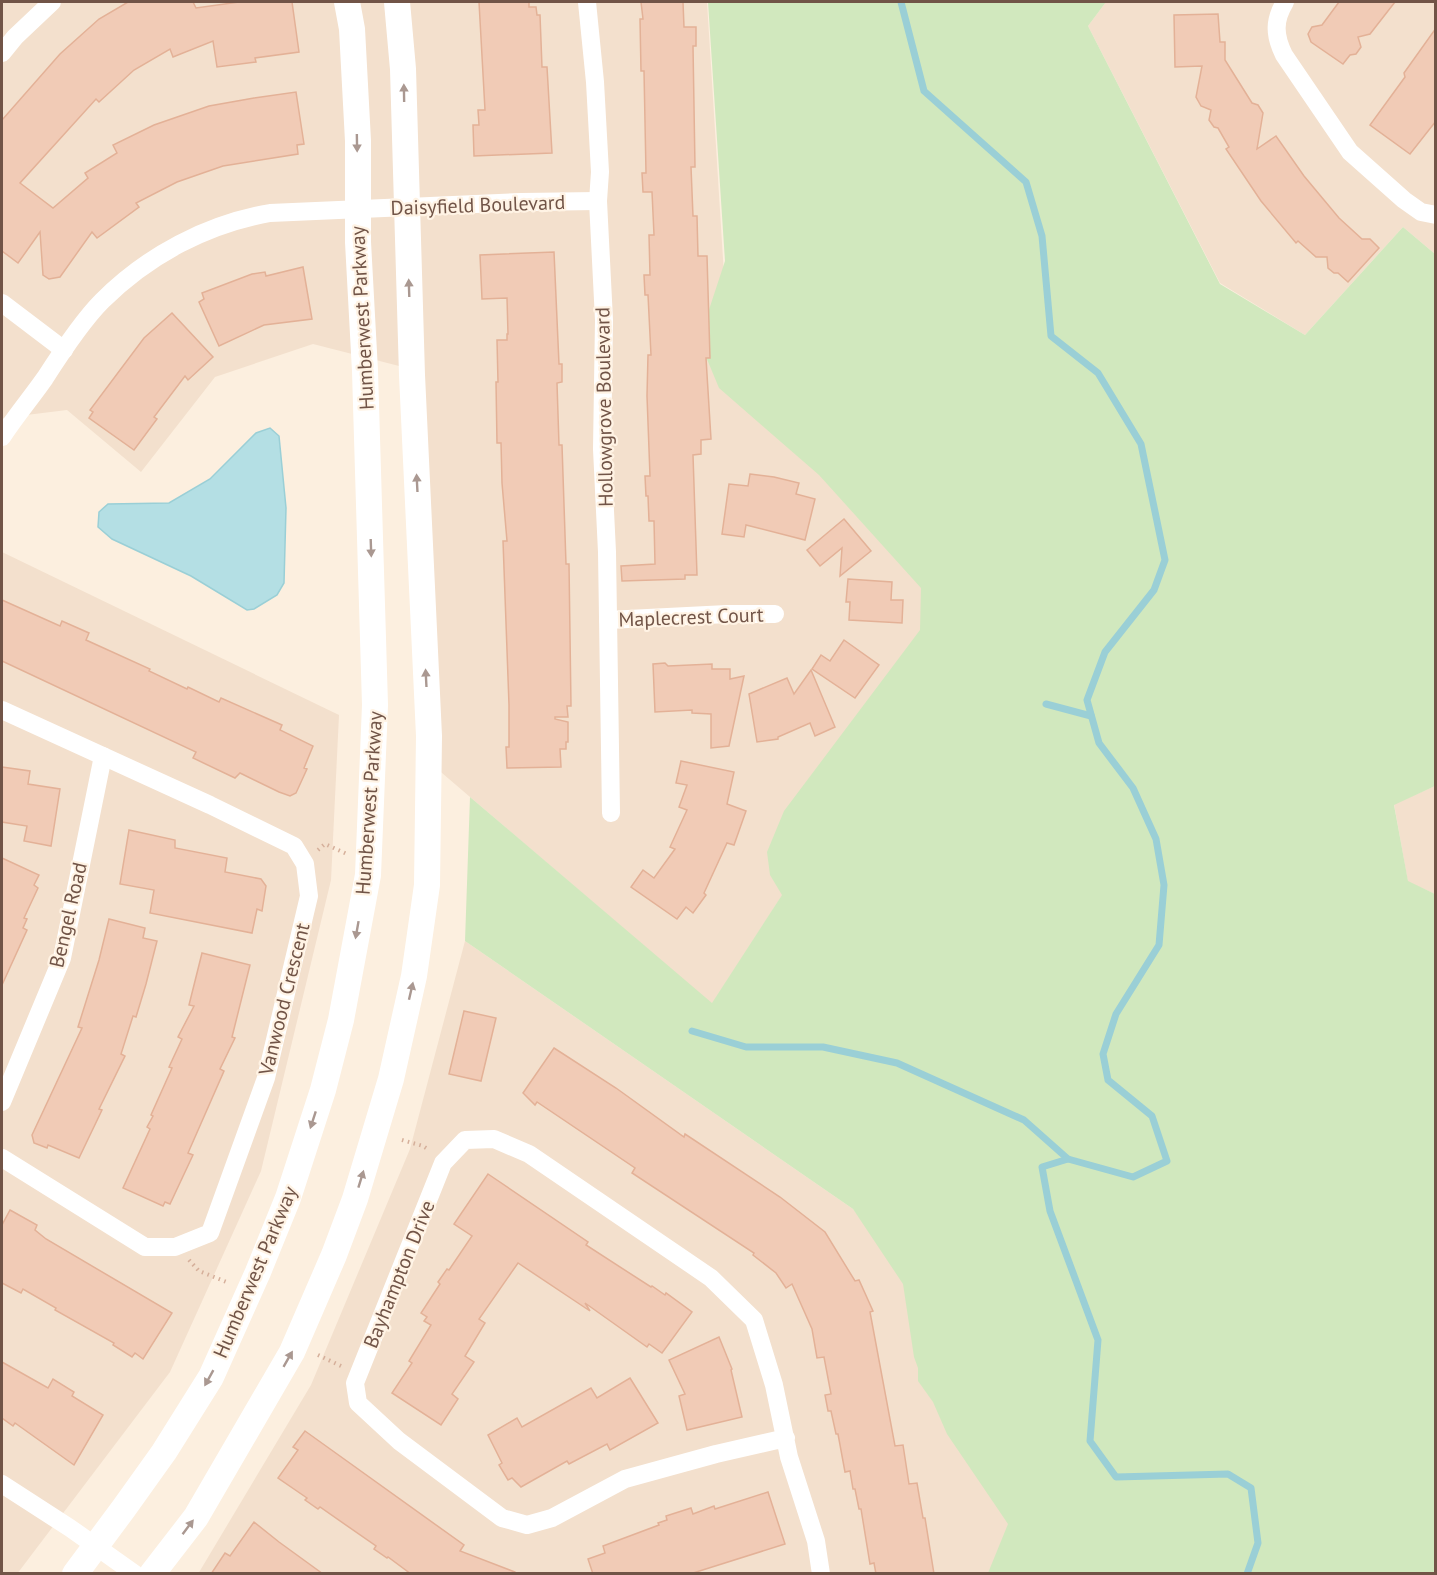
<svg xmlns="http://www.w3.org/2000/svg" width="1437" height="1575" font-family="'PT Sans',sans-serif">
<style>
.residential{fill:#f3e0cd}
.green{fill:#d1e8be}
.water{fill:#b4dfe4;stroke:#9acfd6;stroke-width:1.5}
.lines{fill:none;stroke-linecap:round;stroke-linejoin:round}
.stream{stroke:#9acfd6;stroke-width:7}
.building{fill:#f1cbb6;stroke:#e3b197;stroke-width:1.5}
.path{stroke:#d5af9a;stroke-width:4;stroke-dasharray:1.5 4.5;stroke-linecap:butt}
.minor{stroke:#fff;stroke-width:18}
.secondary{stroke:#fff;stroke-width:26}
.oneway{fill:#aa9891}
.labels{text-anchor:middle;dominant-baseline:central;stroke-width:4.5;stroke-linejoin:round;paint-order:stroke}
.street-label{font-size:20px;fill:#715447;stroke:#fff3e4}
</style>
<rect width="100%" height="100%" fill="#fcefdf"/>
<g class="residential">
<polygon points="2,2 707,2 731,387 973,600 712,1004 435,767 403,367 313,344 215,377 141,472 67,410 2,418"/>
<polygon points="1106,2 1435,2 1435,254 1403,227 1305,335 1220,283 1088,26"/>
<polygon points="2,552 339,715 331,880 261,1171 170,1372 17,1574 2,1573"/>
<polygon points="1435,786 1435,894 1408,882 1394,804"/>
<polygon points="465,941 853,1209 920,1297 1007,1490 1012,1546 993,1574 198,1574 311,1385 410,1149"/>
</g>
<polygon class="green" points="708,2 1106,2 1088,26 1220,284 1305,335 1403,227 1435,254 1435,786 1394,805 1408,881 1435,894 1435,1573 988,1573 1008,1524 947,1434 933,1402 918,1381 918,1368 914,1357 903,1284 853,1209 465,941 470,797 712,1003 782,895 770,875 767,852 784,811 920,630 921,588 819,475 719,388 699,340 725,261"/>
<polygon class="water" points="270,428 279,436 286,508 284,583 277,595 254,609 247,610 191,576 112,539 98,527 99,512 108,504 169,503 210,479 256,433"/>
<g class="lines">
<g class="stream">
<polyline points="1046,704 1091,716"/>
<polyline points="692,1031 746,1047 823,1047 897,1063 1024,1120 1068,1159 1133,1177 1167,1161 1152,1116 1108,1080 1103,1054 1116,1014 1159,945 1164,885 1156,839 1133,788 1099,743 1087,700 1105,652 1154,590 1165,560 1141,444 1098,373 1051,336 1042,236 1026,182 924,91 901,2"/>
<polyline points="1068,1159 1042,1167 1050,1211 1098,1340 1090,1441 1116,1477 1228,1474 1251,1488 1258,1543 1247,1574"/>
</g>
</g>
<g class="building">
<polygon points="128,2 193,2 196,8 239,2 292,2 299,52 255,58 256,62 217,67 213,41 173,57 170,49 134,70 99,102 96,99 20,183 53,208 88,178 85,173 117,153 113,145 154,125 209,106 254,98 296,92 304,144 297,145 298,154 223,166 177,182 136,203 139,207 97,238 92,232 60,277 49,279 43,275 40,232 18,263 2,251 2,120 60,54 99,19"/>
<polygon points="479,2 529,2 529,7 536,7 537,15 540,15 542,67 547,67 552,153 474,156 473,125 479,125 478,110 485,110"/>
<polygon points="641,2 683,2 684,27 696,27 696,46 693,46 695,167 691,167 693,216 697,216 698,256 707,256 710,358 706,358 711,439 701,440 701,454 693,455 697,575 685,575 685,579 622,581 621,566 655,564 654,521 649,521 648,496 646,496 645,476 650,476 647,396 648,355 651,355 648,295 645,295 644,275 650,275 649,235 654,235 652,192 643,192 642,173 646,173 644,71 641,71 640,19 643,19"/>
<polygon points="1339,2 1395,2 1370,34 1358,37 1361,47 1356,54 1350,55 1343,64 1311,42 1308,34 1312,27 1322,25"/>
<polygon points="1218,14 1220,42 1225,42 1225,60 1252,103 1258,105 1263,113 1257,149 1276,136 1304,176 1339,218 1362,239 1370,239 1379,248 1348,282 1338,273 1334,273 1328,268 1327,257 1316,257 1298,241 1296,243 1261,201 1226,149 1229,147 1218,128 1214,127 1209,120 1211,110 1201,106 1196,97 1202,66 1175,67 1174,15"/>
<polygon points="1436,28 1436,121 1410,154 1370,125 1405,77 1404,73"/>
<polygon points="554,252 559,364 562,364 562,382 557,383 559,445 562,445 566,564 569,564 571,706 567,706 568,717 555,717 555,719 568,722 568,742 566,742 566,749 560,749 561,767 507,768 506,747 509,747 509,705 503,541 507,541 502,483 501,443 497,443 496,382 498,382 497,340 507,340 507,334 508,334 507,298 482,299 480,255"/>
<polygon points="303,267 312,319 264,325 219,346 199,302 204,299 202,293 252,274 265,272 266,276"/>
<polygon points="172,313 213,357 188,380 185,376 154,417 157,419 134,450 89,418 93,412 90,410 144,338"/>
<polygon points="750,474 774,477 799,483 796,494 815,499 805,540 746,525 744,537 722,534 729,484 748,486"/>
<polygon points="844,519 871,551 840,576 842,548 820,566 807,550"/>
<polygon points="848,579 892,582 891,600 903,600 902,623 849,620 850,602 846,602"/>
<polygon points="2,600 60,626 62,621 89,633 86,640 150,669 149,671 187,689 188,687 219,702 221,698 282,725 280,730 313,746 304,768 307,769 296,793 290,796 279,792 240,773 235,778 193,758 196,752 2,661"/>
<polygon points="844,640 879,665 855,698 812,669 821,655 830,661"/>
<polygon points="665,663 668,666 712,664 712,669 730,669 730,679 744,676 729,746 711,748 711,714 692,713 692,710 655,712 653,664"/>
<polygon points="811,670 835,727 815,736 810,723 778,737 778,739 757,742 749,694 787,678 794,694"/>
<polygon points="681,761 734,772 727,804 746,811 734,845 727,843 704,893 706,895 693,913 686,907 677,919 631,887 643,870 654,878 675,849 670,847 687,810 679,807 687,785 676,783"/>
<polygon points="2,767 30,771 28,784 60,789 51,846 24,841 27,826 2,822"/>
<polygon points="129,830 175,840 175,848 227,858 225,872 261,879 266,886 262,911 257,909 252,933 150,913 154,890 120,884"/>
<polygon points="2,858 39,875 34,885 38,888 24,918 27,919 23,928 27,930 2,985"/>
<polygon points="109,919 145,928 143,938 157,941 146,984 136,1017 133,1016 121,1054 125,1056 99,1109 102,1110 79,1158 48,1145 47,1148 34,1143 32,1135 82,1028 78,1027 99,960"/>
<polygon points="202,953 250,965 232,1037 235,1038 220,1069 224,1071 188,1153 193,1155 170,1204 165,1202 163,1206 123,1188 150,1129 147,1127 153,1116 151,1115 172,1068 169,1067 182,1039 178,1037 194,1006 189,1005"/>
<polygon points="464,1011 496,1018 481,1081 449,1074"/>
<polygon points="554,1048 616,1088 684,1137 685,1134 780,1197 825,1232 855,1281 859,1280 873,1311 870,1312 895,1446 903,1445 909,1484 917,1483 923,1518 925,1518 934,1574 876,1574 874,1563 870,1564 861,1509 859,1509 855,1489 853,1489 850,1471 845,1472 838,1434 836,1434 831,1411 828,1411 825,1395 831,1394 824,1357 817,1358 812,1329 792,1284 786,1288 776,1273 753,1255 754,1253 632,1173 635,1168 537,1102 535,1105 523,1093"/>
<polygon points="488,1174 588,1242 586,1245 651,1287 652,1286 665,1295 666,1293 692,1312 662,1353 649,1344 647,1347 585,1303 590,1311 518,1263 479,1319 485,1323 465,1356 474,1362 452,1394 458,1399 441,1425 392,1393 412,1363 409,1361 431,1325 424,1321 427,1317 421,1313 440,1284 438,1282 447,1269 449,1270 472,1236 454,1224"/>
<polygon points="10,1210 37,1225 35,1230 46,1239 172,1313 143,1359 135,1353 132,1357 113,1345 114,1343 55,1310 56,1308 23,1289 21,1293 2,1283 2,1225"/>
<polygon points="719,1337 732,1369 731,1370 742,1417 687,1430 679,1396 685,1394 669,1360"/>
<polygon points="2,1362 48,1388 53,1379 74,1392 72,1396 103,1415 74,1465 15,1423 13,1426 2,1418"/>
<polygon points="630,1378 658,1423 610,1450 607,1444 569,1464 567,1461 521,1487 512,1478 508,1480 499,1465 502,1463 488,1435 517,1418 522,1427 591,1388 597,1398"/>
<polygon points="305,1431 464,1545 460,1551 515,1572 515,1574 411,1574 388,1557 387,1558 374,1549 376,1546 320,1507 318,1509 305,1500 307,1498 278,1478 298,1450 293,1447"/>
<polygon points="768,1492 785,1544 690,1574 593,1574 588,1559 605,1553 603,1546 659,1525 658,1523 667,1520 666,1516 691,1508 693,1514 714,1506 715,1509"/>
<polygon points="254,1522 279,1542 323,1574 211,1574 225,1553 230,1556"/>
</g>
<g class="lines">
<g class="path">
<polyline points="318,850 325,844 347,854"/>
<polyline points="402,1140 423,1146 429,1150"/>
<polyline points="189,1260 199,1271 229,1283"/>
<polyline points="318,1355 341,1366"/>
</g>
<g class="minor">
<polyline points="587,2 595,82 600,172 598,201 604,320 602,449 607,552 611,813"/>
<path d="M1285,2C1274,20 1274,35 1284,55L1350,152L1404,200L1421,212L1436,215"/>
<polyline points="2,53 15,37 52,2"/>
<polyline points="2,303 64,350"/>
<path d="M2,437C15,417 31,398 45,378C61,353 82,321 102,301C148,255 207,224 270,213L521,202L598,201"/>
<polyline points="608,620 727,614 775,614"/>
<polyline points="2,710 210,805 294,846 305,864 309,896 266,1078 210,1233 175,1247 145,1247 2,1158"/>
<polyline points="2,1102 62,958 103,756"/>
<polyline points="786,1438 716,1454 625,1479 552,1518 527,1525 502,1518 399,1441 358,1403 355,1383 443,1163 465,1140 494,1139 529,1154 711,1278 754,1320 774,1385 789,1457 816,1541 821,1574"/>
<polyline points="2,1484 70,1528 135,1574"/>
</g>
<g class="secondary">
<polyline points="75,1574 124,1508 164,1452 211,1377 258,1272 288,1198 323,1090 341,1020 368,875 375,705 365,371 358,242 358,141 352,29 347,2"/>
<polyline points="152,1574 196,1517 292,1352 334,1255 355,1199 391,1079 414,976 427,885 429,736 412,375 403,69 397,2"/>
</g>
</g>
<defs><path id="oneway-solid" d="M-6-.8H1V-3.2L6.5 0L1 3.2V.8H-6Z" transform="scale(1.5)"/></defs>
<g class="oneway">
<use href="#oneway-solid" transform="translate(404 93) rotate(-91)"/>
<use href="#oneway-solid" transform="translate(357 143) rotate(89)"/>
<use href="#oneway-solid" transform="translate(409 288) rotate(-92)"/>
<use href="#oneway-solid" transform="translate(417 483) rotate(-93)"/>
<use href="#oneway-solid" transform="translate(371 548) rotate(88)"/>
<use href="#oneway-solid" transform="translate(426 678) rotate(-93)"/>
<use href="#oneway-solid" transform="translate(357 930) rotate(100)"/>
<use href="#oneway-solid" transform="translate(411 991) rotate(-77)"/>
<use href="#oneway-solid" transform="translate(313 1120) rotate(108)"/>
<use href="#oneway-solid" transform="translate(361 1179) rotate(-73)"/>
<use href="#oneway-solid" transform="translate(288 1359) rotate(-60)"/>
<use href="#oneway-solid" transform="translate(209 1378) rotate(119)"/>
<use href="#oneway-solid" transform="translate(188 1527) rotate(-53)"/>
</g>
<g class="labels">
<g class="street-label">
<text transform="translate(478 205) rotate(-2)">Daisyfield Boulevard</text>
<text transform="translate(362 318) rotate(-93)">Humberwest Parkway</text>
<text transform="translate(604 407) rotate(-91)">Hollowgrove Boulevard</text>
<text transform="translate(691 617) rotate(-2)">Maplecrest Court</text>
<text transform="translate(369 803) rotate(-86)">Humberwest Parkway</text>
<text transform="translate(68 915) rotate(-77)">Bengel Road</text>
<text transform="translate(284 999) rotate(-76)">Vanwood Crescent</text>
<text transform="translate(255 1272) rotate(-67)">Humberwest Parkway</text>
<text transform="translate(399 1274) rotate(-68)">Bayhampton Drive</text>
</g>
</g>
<rect width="1437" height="1575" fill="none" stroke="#715447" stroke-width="6"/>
</svg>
